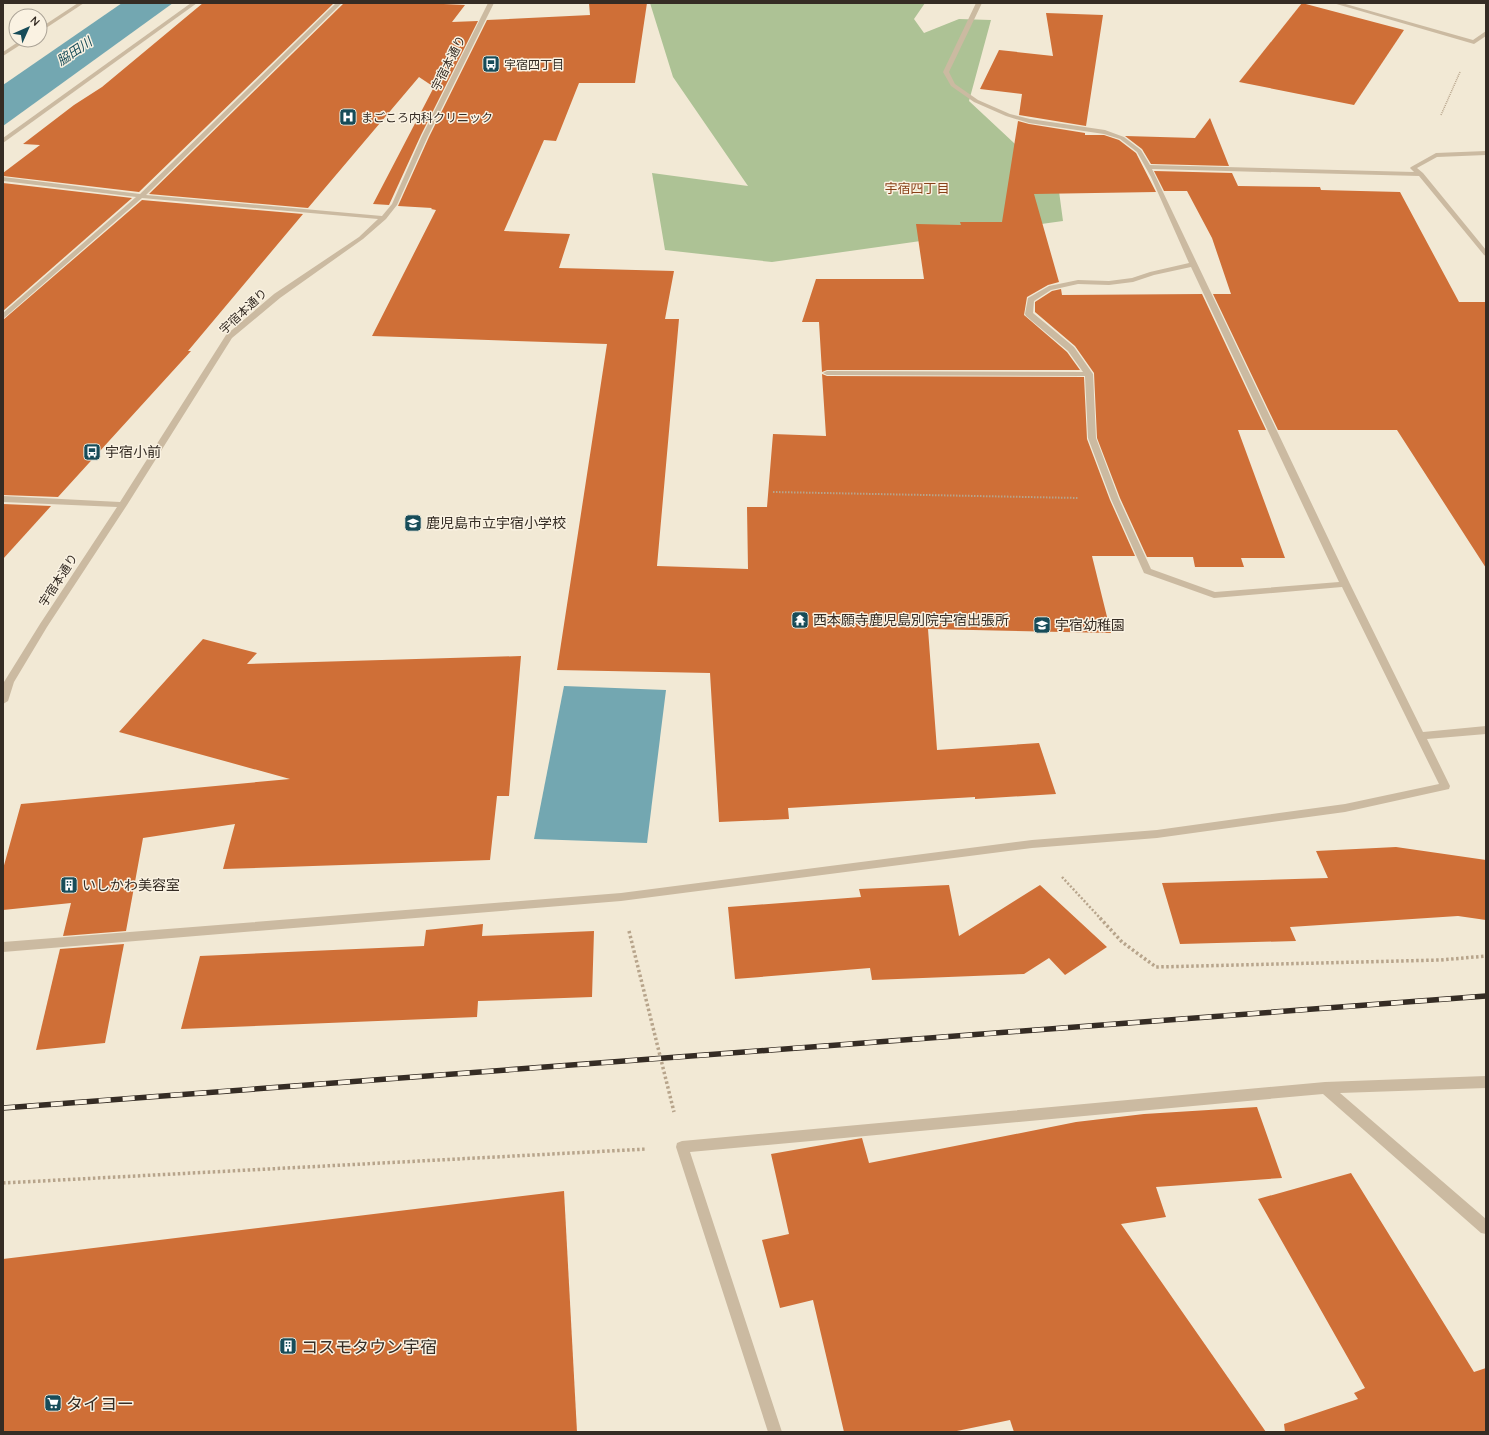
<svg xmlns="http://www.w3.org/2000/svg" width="1489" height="1435" font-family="Quicksand,'Noto Sans JP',sans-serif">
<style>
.green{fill:#adc295}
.water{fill:#73a7b1}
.building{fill:#cf6f37}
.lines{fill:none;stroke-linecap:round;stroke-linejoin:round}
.path-far3{stroke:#b7a48b;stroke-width:1.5;stroke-dasharray:1 1;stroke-linecap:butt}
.path-far2{stroke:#b7a48b;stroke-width:2;stroke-dasharray:1.5 1.5;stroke-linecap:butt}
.path-far1{stroke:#b7a48b;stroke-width:2.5;stroke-dasharray:2 2;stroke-linecap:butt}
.path{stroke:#b7a48b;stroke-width:3.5;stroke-dasharray:2.5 2.5;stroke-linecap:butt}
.minor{fill:#cbbaa1;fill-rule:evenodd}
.rail-casing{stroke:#352c24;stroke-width:5.5}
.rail{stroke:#faf2e2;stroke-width:4;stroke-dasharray:12;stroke-linecap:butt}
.labels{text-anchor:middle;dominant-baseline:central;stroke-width:3;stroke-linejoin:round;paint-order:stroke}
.far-street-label{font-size:12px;fill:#352c24;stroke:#faf2e2}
.far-poi-label{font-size:12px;fill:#352c24;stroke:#faf2e2;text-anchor:start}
.far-water-label{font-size:13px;font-style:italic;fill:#174c59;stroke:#faf2e2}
.far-neighbourhood-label{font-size:13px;fill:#894118;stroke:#faf2e2}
.poi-label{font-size:14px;fill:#352c24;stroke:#faf2e2;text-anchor:start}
.near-poi-label{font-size:17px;fill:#352c24;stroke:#faf2e2;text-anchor:start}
</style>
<rect width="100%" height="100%" fill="#f2e9d5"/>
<polygon class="green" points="650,3 925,3 914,19 924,33 959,19 991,20 969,101 1058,184 1063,221 772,262 665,250 652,173 748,186 673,77"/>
<g class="water">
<polygon points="122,3 173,3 3,126 3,85"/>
<polygon points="564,686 666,690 647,843 534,839"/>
</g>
<g class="building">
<polygon points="203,3 334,3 139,192 3,176 3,173 40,145 23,144 74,105 102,87"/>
<polygon points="344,3 422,3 465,5 452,22 478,21 421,135 389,205 373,204 434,87 419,77 308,208 149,194"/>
<polygon points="589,3 647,3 635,83 579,83 556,141 544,140 504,231 570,234 559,268 674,271 665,319 679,319 657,566 748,569 747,507 767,507 773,434 826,436 822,374 827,376 1084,377 1087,439 1110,500 1135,556 1092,556 1111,633 928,629 937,750 1039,743 1056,794 975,799 975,797 788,808 789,819 719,822 710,673 557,670 607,344 372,336 436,210 431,209 432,208 398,206 429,137 487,20 590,15"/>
<polygon points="1302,3 1404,30 1354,105 1239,82"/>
<polygon points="1046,13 1103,15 1086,126 1019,115 1022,94 980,89 999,50 1053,56"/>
<polygon points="1210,118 1229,166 1151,164 1142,149 1125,136 1195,138"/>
<polygon points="1018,121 1029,124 1085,133 1085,135 1104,135 1119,140 1136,153 1156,192 1034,194 1059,282 1048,285 1027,297 1024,315 1067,352 1080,370 827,370 822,372 819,322 802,322 816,279 924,279 916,224 961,225 960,222 1002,222"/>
<polygon points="1154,171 1232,173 1238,186 1320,187 1321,190 1400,192 1459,302 1486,302 1486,568 1397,430 1278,430 1213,294 1231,294 1212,238 1187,191 1164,191"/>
<polygon points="3,183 132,198 3,311"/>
<polygon points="142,200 303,214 188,351 191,351 58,497 3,495 3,320"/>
<polygon points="1061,289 1062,295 1202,294 1266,430 1238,430 1285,558 1241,558 1244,567 1195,567 1193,557 1147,557 1120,498 1097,438 1094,373 1075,346 1035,312 1035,302 1052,291"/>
<polygon points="3,504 51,506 3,559"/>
<polygon points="203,639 257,653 247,664 521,656 509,796 497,796 490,860 223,869 235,824 143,838 126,931 63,936 71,903 3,910 3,869 21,804 290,779 119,732"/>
<polygon points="1396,847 1486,860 1486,920 1458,916 1290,927 1296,941 1180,944 1162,883 1328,878 1316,851"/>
<polygon points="949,885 959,936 1040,885 1107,947 1065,975 1049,958 1024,974 872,980 870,968 735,979 728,907 861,897 859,889"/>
<polygon points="483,924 482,936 594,931 592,997 478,1001 477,1017 181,1029 200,956 424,946 426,930"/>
<polygon points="124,944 105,1043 36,1050 60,949"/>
<polygon points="1257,1107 1282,1178 1156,1187 1166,1217 1121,1224 1266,1432 1014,1432 1010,1420 952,1432 844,1432 813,1300 780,1308 762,1240 789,1234 771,1154 862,1138 869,1163 1076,1122 1144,1114"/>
<polygon points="1351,1173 1474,1372 1486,1368 1486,1432 1285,1432 1284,1424 1358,1399 1354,1393 1365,1388 1258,1199"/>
<polygon points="564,1191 577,1432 3,1432 3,1259"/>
</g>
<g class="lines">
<polyline class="path-far3" points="1441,115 1460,72"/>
<polyline class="path-far2" points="773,492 1078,498"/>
<polyline class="path-far1" points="1062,877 1101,919"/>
<g class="path">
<polyline points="1100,918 1122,942 1156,967 1441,960 1486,956"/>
<polyline points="629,931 674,1112"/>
<polyline points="3,1183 647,1149"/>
</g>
<g class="minor">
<polygon points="78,3 84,3 40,32 40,28"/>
<polygon points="191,3 197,3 3,143 3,138"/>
<polygon points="336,3 342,3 146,195 382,216 392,204 422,136 488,3 494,3 428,136 397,205 386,219 363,239 280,298 232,338 127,505 47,627 14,682 8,701 3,704 4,682 40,624 117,507 3,502 3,496 120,502 226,335 274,294 359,237 378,219 142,198 3,319 3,313 136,197 3,181 3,177 140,194"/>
<path d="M976,3H982L949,72L955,84L978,100L1010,114L1030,119L1105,130L1124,137L1141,150L1150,165L1414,172L1410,168L1411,167L1436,153L1486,151V155L1437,157L1417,168L1423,173L1486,250V256L1484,255L1419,176L1152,169L1350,584L1423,732L1486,726V734L1427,739L1450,786L1449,789L1345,812L1157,838L1032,848L621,901L3,952V942L621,893L1032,840L1157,830L1345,804L1439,784L1342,587L1214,598L1144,573L1111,499L1088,438L1085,376L827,375L823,373L827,371L1083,372L1068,351L1026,316L1025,314L1028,298L1049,286L1078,280L1109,281L1132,278L1150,272L1189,263L1151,177L1137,152L1120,139L1104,134L1029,123L1006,116L974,102L951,86L943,72ZM1191,267L1339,582L1215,592L1151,569L1119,499L1096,438L1093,374L1074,347L1033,313L1034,301L1051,290L1078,284L1109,285L1133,282L1154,275Z"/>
<polygon points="1333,3 1342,3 1473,40 1486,31 1486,36 1474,44"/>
<polygon points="21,40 28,40 3,56 3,52"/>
<polygon points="1486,1076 1486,1088 1340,1093 1486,1219 1486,1234 1481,1233 1323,1094 690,1152 782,1432 768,1432 676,1147 677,1143 682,1141 1325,1082"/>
</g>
<defs>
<polyline id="rail" points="3,1108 1486,996"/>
</defs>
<use href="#rail" class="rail-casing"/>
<use href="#rail" class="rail"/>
</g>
<defs>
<symbol id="bus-square" viewBox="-11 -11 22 22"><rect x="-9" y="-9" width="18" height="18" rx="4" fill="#174c59" stroke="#faf2e2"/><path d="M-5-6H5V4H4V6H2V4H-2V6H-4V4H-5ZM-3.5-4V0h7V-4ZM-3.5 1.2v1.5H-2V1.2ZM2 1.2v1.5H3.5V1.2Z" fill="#fff"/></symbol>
<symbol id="hospital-square" viewBox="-11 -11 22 22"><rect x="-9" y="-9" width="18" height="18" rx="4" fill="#174c59" stroke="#faf2e2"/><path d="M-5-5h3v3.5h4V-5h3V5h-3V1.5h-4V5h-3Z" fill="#fff"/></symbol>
<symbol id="school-square" viewBox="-11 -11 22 22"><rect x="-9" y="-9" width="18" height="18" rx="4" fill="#174c59" stroke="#faf2e2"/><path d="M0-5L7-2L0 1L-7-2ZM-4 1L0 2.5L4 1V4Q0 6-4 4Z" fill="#fff"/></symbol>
<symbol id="temple-square" viewBox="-11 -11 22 22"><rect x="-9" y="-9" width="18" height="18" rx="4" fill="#174c59" stroke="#faf2e2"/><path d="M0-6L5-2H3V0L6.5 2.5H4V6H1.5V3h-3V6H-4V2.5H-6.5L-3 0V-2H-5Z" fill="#fff"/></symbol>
<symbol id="building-square" viewBox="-11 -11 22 22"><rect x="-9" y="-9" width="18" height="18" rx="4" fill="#174c59" stroke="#faf2e2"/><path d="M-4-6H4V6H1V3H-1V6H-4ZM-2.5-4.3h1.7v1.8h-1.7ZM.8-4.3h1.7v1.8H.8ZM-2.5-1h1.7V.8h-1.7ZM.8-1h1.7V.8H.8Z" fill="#fff"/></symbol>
<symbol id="supermarket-square" viewBox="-11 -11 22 22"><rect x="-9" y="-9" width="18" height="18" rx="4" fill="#174c59" stroke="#faf2e2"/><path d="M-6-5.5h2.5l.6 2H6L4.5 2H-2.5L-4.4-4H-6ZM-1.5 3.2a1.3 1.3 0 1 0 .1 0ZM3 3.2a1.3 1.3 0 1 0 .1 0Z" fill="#fff"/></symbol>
</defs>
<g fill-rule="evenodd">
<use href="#bus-square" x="481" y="54" width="20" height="20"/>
<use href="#hospital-square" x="338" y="107" width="20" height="20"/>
<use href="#bus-square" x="82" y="442" width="20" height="20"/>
<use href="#school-square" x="403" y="513" width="20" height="20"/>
<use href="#temple-square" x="790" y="610" width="20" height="20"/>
<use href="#school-square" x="1032" y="615" width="20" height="20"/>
<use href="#building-square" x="59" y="875" width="20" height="20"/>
<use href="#building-square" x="278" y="1336" width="20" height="20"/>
<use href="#supermarket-square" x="43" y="1393" width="20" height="20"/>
</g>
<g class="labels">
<g class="far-street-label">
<text transform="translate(448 63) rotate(-63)">宇宿本通り</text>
<text transform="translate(243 311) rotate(-43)">宇宿本通り</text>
<text transform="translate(58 580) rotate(-57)">宇宿本通り</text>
</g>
<g class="far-poi-label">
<text x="504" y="64">宇宿四丁目</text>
<text x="361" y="117">まごころ内科クリニック</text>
</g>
<g class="far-water-label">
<text transform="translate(74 51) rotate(-34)">脇田川</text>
</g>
<g class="far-neighbourhood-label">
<text x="917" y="188">宇宿四丁目</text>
</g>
<g class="poi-label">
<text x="105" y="452">宇宿小前</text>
<text x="426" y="523">鹿児島市立宇宿小学校</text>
<text x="813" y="620">西本願寺鹿児島別院宇宿出張所</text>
<text x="1055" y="625">宇宿幼稚園</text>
<text x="82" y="885">いしかわ美容室</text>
</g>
<g class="near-poi-label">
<text x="301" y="1346">コスモタウン宇宿</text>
<text x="66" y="1403">タイヨー</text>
</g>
</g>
<rect width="1489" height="1435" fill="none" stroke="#352c24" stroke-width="8"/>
<g transform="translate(28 28) rotate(45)"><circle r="19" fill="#faf2e2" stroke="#aba396"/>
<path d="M0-3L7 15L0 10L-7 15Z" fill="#174c59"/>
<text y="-6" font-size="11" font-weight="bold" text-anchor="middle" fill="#352c24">N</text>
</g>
</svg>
